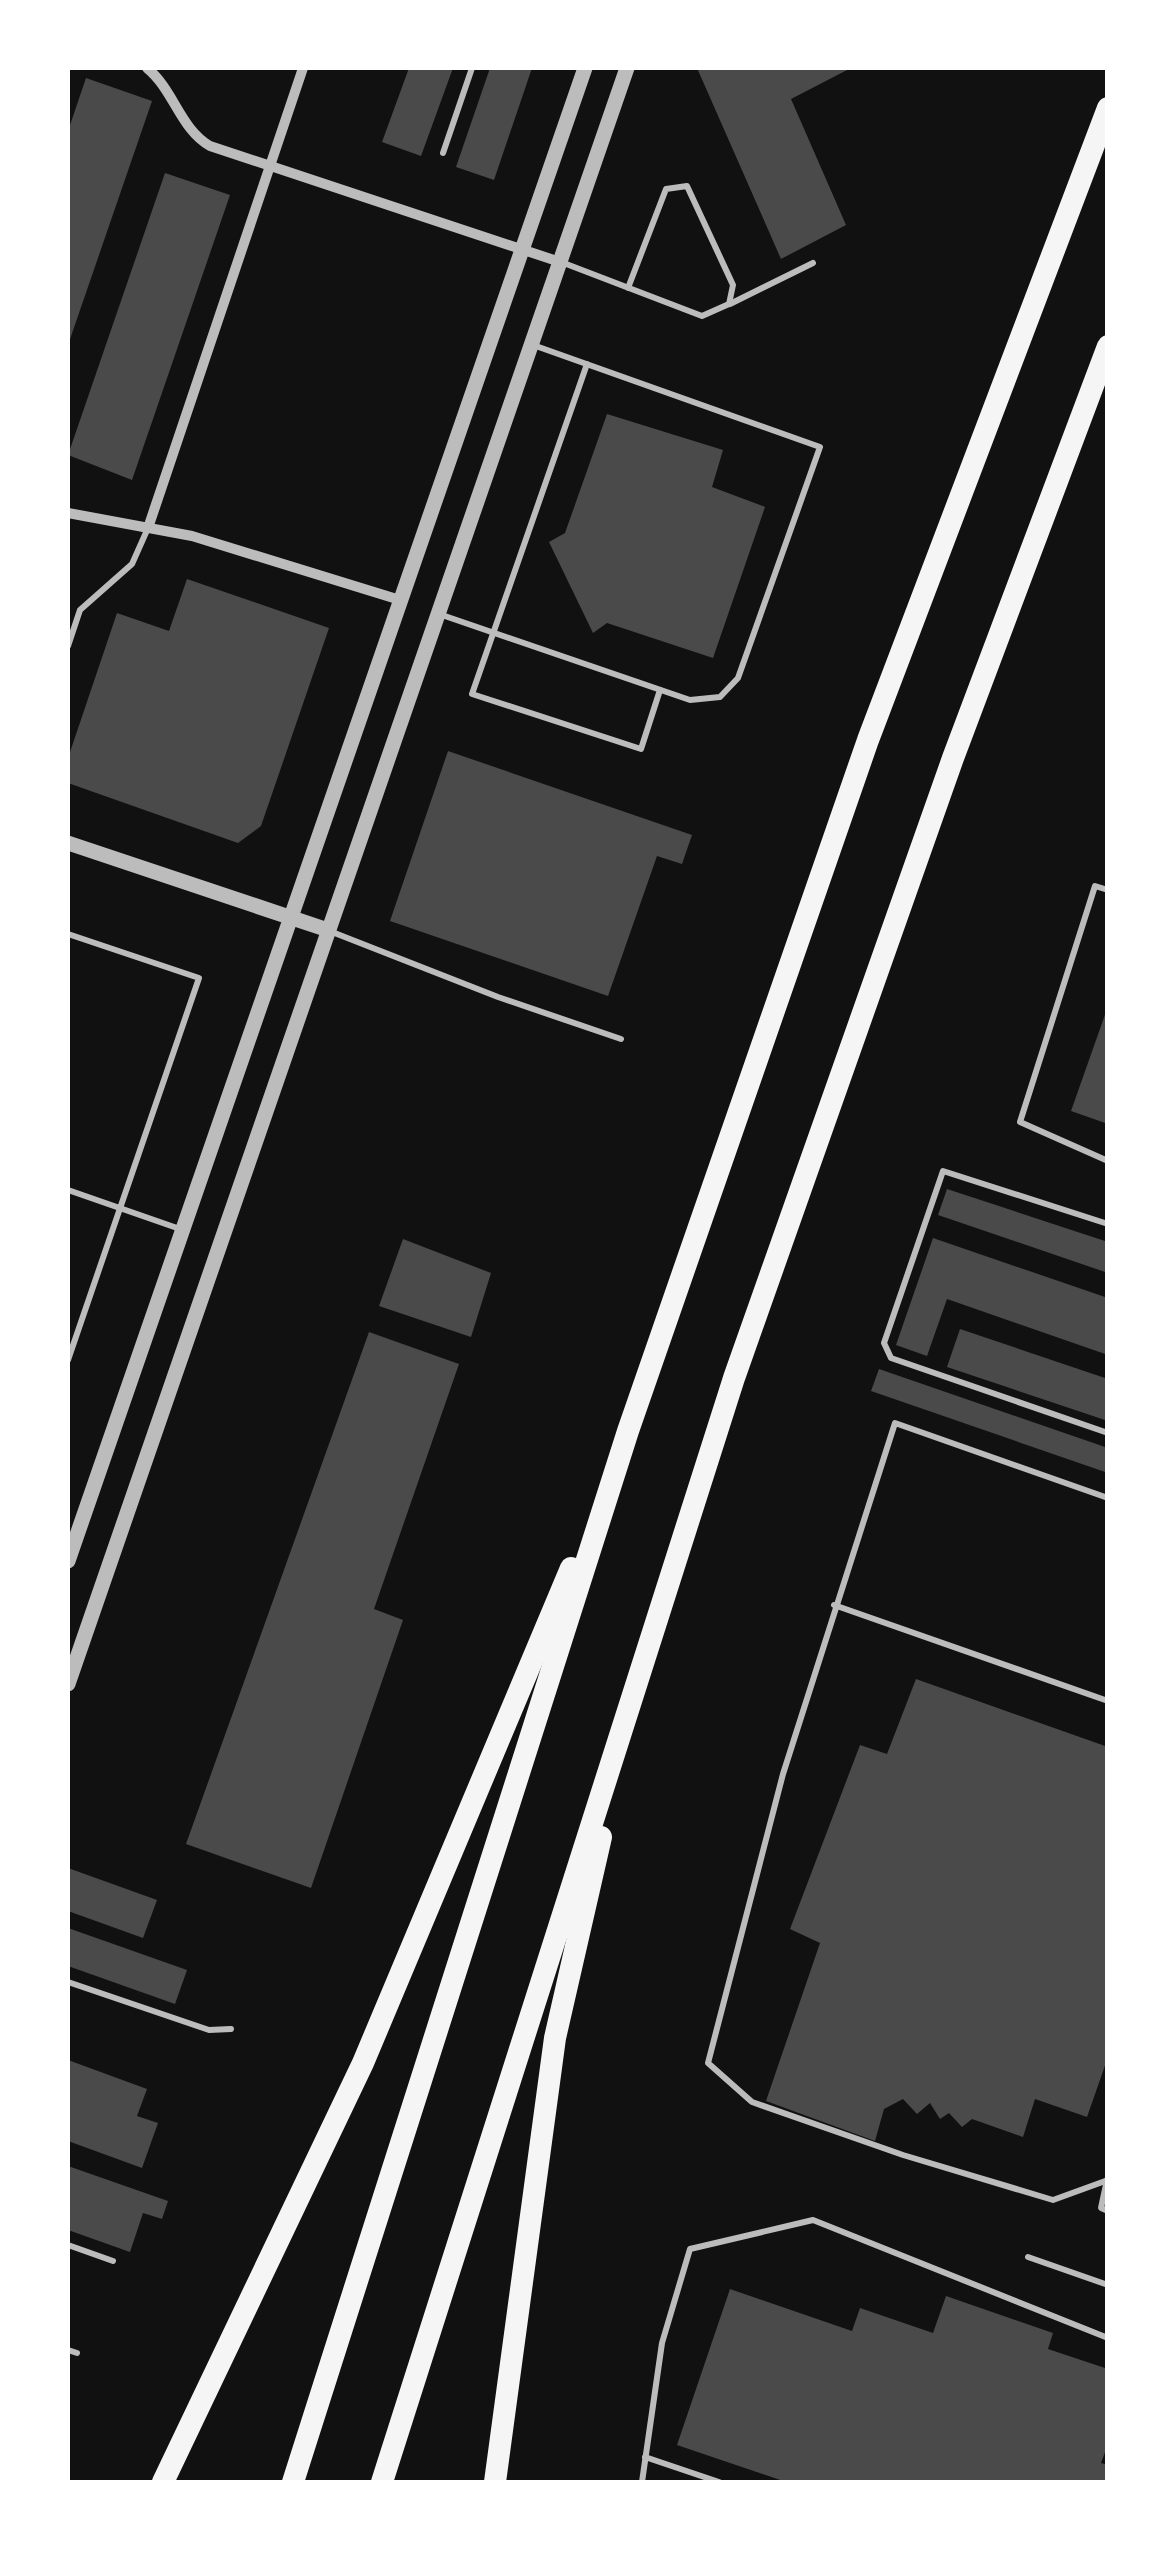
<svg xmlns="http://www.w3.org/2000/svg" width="1175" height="2550" font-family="'Zilla Slab',serif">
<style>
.building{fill:#4a4a4a}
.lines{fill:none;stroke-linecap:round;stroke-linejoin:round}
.service{stroke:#bcbcbc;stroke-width:6}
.minor{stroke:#bcbcbc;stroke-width:10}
.tertiary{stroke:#bcbcbc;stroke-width:15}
.motorway{stroke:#f5f5f5;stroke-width:22}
</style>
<rect width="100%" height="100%" fill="#111"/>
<g class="building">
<polygon points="409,68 453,68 421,156 382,142"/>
<polygon points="490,68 532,68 494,180 456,167"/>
<polygon points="697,68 851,68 791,99 846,225 781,259"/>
<polygon points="86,78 152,101 68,345 68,131"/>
<polygon points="165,173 230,195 132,480 68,455"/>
<polygon points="607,414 723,450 712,487 765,507 713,658 607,623 593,633 549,542 565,533"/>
<polygon points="187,579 329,628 261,826 238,843 68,783 68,758 117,613 169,631"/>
<polygon points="448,751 692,835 682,864 657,856 608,996 390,921"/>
<polygon points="1107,1009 1108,1009 1108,1124 1071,1111"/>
<polygon points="947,1189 1108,1242 1108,1273 938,1215"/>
<polygon points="933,1238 1108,1298 1108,1355 947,1299 927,1356 896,1345"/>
<polygon points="403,1239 491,1273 471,1337 379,1306"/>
<polygon points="960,1329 1108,1379 1108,1421 947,1367"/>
<polygon points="369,1332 459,1364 374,1609 403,1620 311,1888 186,1844"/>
<polygon points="879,1369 1108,1448 1108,1473 871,1391"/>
<polygon points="916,1679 1108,1747 1108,2057 1087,2117 1035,2099 1023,2137 972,2119 962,2127 949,2113 940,2119 930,2103 917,2114 903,2099 884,2109 875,2141 766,2101 820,1943 790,1929 860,1745 887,1754"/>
<polygon points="68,1868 157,1900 143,1938 68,1911"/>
<polygon points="68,1928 187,1970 175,2004 68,1966"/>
<polygon points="68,2060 147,2089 137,2116 158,2123 142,2168 68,2141"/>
<polygon points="68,2166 168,2201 162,2219 143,2213 130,2252 68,2230"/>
<polygon points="730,2289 852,2331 860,2308 933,2333 946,2296 1053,2333 1048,2349 1108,2369 1108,2444 1101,2463 1108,2465 1108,2482 786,2482 677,2445"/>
</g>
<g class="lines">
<g class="service">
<polyline points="443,153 472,68"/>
<polyline points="561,262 702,316 729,304 733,285 687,186 666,189 628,288"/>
<polyline points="730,304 813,263"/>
<polyline points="587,364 472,694 641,749 660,690"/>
<polyline points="439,614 690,700 720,697 738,678 820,447 533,345"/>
<polyline points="68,646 80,610 132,564 148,528"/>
<polyline points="1108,890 1095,886 1020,1122 1108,1161"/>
<polyline points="332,932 498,997 621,1039"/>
<polyline points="68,934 199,978 68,1360"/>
<polyline points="68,1190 180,1229"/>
<polyline points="1108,1224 943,1171 884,1343 891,1358 1108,1433"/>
<polyline points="1108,1498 895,1423 783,1774 708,2063 752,2102 903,2155 1053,2200 1108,2180"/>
<polyline points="834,1605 1108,1701"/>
<polyline points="68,1982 209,2030 231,2029"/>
<polyline points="1107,2180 1101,2208 1108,2211"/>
<polyline points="68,2245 113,2261"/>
<polyline points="1028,2257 1108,2285"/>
<polyline points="68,2350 77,2353"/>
<polyline points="645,2457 719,2482"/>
<polyline points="642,2482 662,2343 690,2249 813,2220 1108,2338"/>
</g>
<g class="minor">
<path d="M147,68C174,90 180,129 210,146L560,262"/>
<polyline points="68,513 192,536 400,600"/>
<polyline points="148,528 303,68"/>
</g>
<g class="tertiary">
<polyline points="68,843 328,930"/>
<polyline points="68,1561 585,68"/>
<polyline points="68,1684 627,68"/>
</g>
<g class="motorway">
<polyline points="163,2482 363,2063 571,1568"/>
<polyline points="293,2482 628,1431 868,740 1108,108"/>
<polyline points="382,2482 734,1378 953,758 1108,346"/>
<polyline points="495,2482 555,2038 601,1837"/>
</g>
</g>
<rect width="1175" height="2550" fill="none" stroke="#ffffff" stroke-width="140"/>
</svg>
